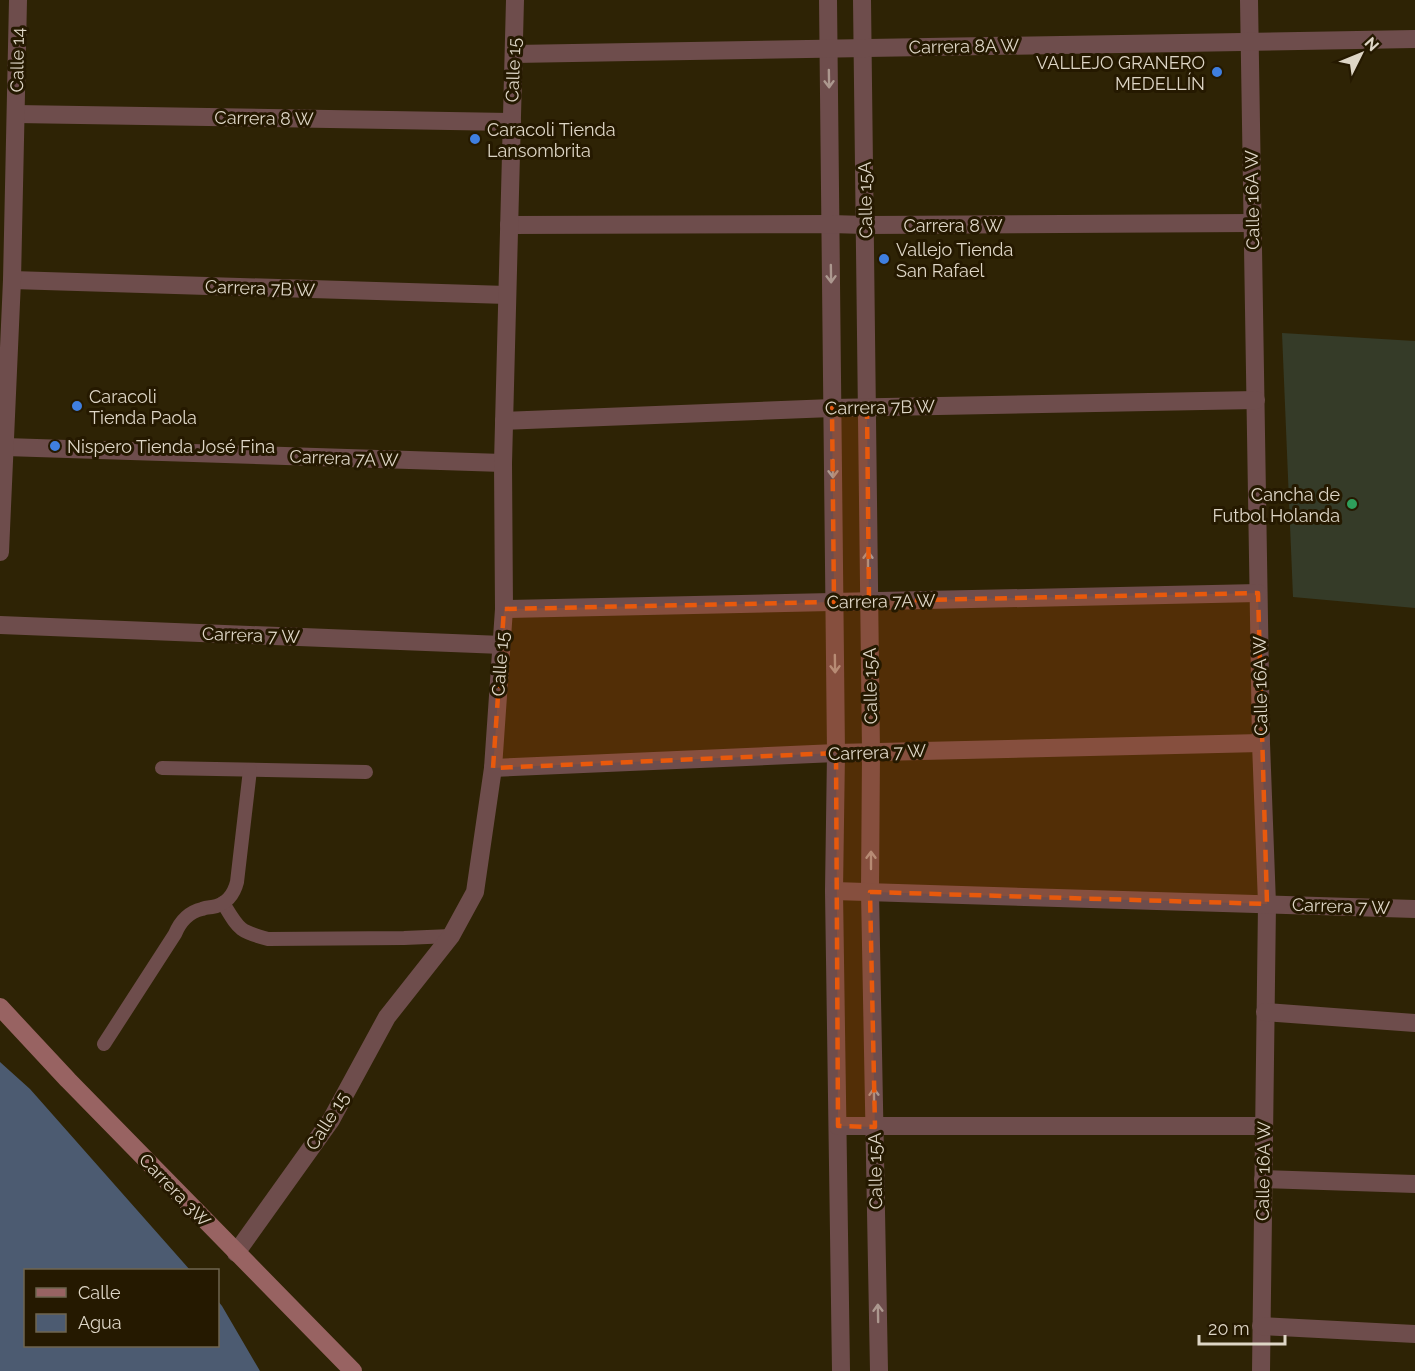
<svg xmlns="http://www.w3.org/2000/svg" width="1415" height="1371" font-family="Raleway,sans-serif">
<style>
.pitch{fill:#353b28}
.water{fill:#4c5b71}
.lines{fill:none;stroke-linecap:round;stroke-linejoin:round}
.lane{stroke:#6e4d4c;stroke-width:14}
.street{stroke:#6e4d4c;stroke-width:18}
.secondary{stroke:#986362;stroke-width:18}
.oneway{stroke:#ac988f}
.marked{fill:#e8590c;fill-opacity:0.2;stroke:#e8590c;stroke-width:4.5;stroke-dasharray:12 8;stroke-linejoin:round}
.shop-dot{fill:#3f7fe0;stroke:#251900;stroke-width:2}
.leisure-dot{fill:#2e9e5b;stroke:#251900;stroke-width:2}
.labels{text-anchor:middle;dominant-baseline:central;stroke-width:6;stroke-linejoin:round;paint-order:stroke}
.street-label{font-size:18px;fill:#ded6c6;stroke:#251900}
.poi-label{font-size:18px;fill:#ded6c6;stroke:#251900;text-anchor:start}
</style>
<rect width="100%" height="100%" fill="#2e2305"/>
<polygon class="pitch" points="1282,333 1415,341 1415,608 1293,597"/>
<polygon class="water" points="0,1062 30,1089 190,1270 26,1270 26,1346 218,1346 218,1301 222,1306 260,1371 0,1371"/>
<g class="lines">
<g class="lane">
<polyline points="162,768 366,772"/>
<path d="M223,903C239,929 238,931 268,939L404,938L451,936"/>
<path d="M104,1044L175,934C180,922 189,912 202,909C208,907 206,908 212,907C226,905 234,894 237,882L250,770"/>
</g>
<g class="street">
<polyline points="828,0 836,753 834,891 841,1371"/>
<polyline points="862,0 871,752 870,892 879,1371"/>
<polyline points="1249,0 1261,743 1267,904 1261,1371"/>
<polyline points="514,54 1415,39"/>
<polyline points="16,114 512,122"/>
<polyline points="509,225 831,224 865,225 1253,223"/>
<polyline points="12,280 507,295"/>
<polyline points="504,421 832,408 1256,400"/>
<polyline points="5,447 503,463"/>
<polyline points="0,552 12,280 18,0"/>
<polyline points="504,609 1258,593"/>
<polyline points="0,625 502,645"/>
<polyline points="493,768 836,753 1261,743"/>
<polyline points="834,891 1415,909"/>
<polyline points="1265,1012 1415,1023"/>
<polyline points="838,1126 1264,1126"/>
<polyline points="1263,1179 1415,1184"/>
<polyline points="236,1253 331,1120 387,1017 451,936 475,892 493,768 504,609 503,463 515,0"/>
<polyline points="1261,1326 1415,1334"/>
</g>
<polyline class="secondary" points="0,1007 68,1080 353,1371"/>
</g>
<defs><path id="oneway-shaft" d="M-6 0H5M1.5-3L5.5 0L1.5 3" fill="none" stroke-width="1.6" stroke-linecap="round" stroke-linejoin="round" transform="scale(1.5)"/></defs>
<g class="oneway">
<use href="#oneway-shaft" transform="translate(829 79) rotate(89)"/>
<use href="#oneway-shaft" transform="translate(831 274) rotate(89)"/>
<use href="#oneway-shaft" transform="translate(833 469) rotate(90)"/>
<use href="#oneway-shaft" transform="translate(868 560) rotate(-90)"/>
<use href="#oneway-shaft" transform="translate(835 664) rotate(89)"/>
<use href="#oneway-shaft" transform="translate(871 860) rotate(-90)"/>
<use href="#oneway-shaft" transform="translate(874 1097) rotate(-91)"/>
<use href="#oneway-shaft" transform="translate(878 1313) rotate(-91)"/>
</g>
<path class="marked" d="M867,407L869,601L1258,593L1267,904L870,892L875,1127L838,1126L836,753L493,768L504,609L834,602L832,408Z"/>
<g class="shop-dot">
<circle cx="1217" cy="72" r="6"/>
<circle cx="475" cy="139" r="6"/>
<circle cx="884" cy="259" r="6"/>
<circle cx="77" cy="406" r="6"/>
<circle cx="55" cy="446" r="6"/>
</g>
<circle class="leisure-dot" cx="1352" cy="504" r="6"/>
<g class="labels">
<g class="street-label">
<text transform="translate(964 46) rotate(-1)">Carrera 8A W</text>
<text transform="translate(17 60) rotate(-89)">Calle 14</text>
<text transform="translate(513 70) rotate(-88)">Calle 15</text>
<text transform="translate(264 118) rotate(1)">Carrera 8 W</text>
<text transform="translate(865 200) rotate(-91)">Calle 15A</text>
<text transform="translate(1252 200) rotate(-91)">Calle 16A W</text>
<text x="953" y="225">Carrera 8 W</text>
<text transform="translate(260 288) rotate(2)">Carrera 7B W</text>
<text transform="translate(880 407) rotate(-1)">Carrera 7B W</text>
<text transform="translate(344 458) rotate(2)">Carrera 7A W</text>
<text transform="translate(881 601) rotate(-1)">Carrera 7A W</text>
<text transform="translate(251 635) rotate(2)">Carrera 7 W</text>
<text transform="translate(500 664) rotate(-86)">Calle 15</text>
<text transform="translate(870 686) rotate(-91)">Calle 15A</text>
<text transform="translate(1260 686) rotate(-91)">Calle 16A W</text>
<text transform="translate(877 752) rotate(-2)">Carrera 7 W</text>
<text transform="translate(1341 906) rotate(2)">Carrera 7 W</text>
<text transform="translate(327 1121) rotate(-58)">Calle 15</text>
<text transform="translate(875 1171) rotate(-91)">Calle 15A</text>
<text transform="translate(1263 1171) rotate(-89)">Calle 16A W</text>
<text transform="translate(175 1190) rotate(46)">Carrera 3W</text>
</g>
<g class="poi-label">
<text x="1205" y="62" text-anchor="end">VALLEJO GRANERO<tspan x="1205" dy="21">MEDELLÍN</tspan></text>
<text x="487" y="129">Caracoli Tienda<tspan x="487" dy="21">Lansombrita</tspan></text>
<text x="896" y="249">Vallejo Tienda<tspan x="896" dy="21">San Rafael</tspan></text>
<text x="89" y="396">Caracoli<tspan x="89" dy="21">Tienda Paola</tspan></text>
<text x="67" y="446">Nispero Tienda José Fina</text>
<text x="1340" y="494" text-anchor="end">Cancha de<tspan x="1340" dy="21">Futbol Holanda</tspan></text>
</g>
</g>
<rect x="24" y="1269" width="195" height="78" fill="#251900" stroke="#6f654f" stroke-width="1.5"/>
<rect x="36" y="1288" width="30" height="9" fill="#986362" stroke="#6f654f" stroke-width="1.5"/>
<text x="78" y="1299" font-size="18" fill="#ded6c6">Calle</text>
<rect x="36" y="1314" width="30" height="18" fill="#4c5b71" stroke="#6f654f" stroke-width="1.5"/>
<text x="78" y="1329" font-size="18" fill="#ded6c6">Agua</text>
<g transform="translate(1361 54) rotate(47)" stroke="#251900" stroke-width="4.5" paint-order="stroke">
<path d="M0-4.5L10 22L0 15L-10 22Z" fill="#ded6c6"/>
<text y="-9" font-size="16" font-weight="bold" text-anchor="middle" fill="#ded6c6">N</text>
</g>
<path d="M1199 1335v9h86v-9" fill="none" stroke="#ded6c6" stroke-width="3"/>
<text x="1208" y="1335" font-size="18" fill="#ded6c6" stroke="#251900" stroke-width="4.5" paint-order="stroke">20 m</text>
</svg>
